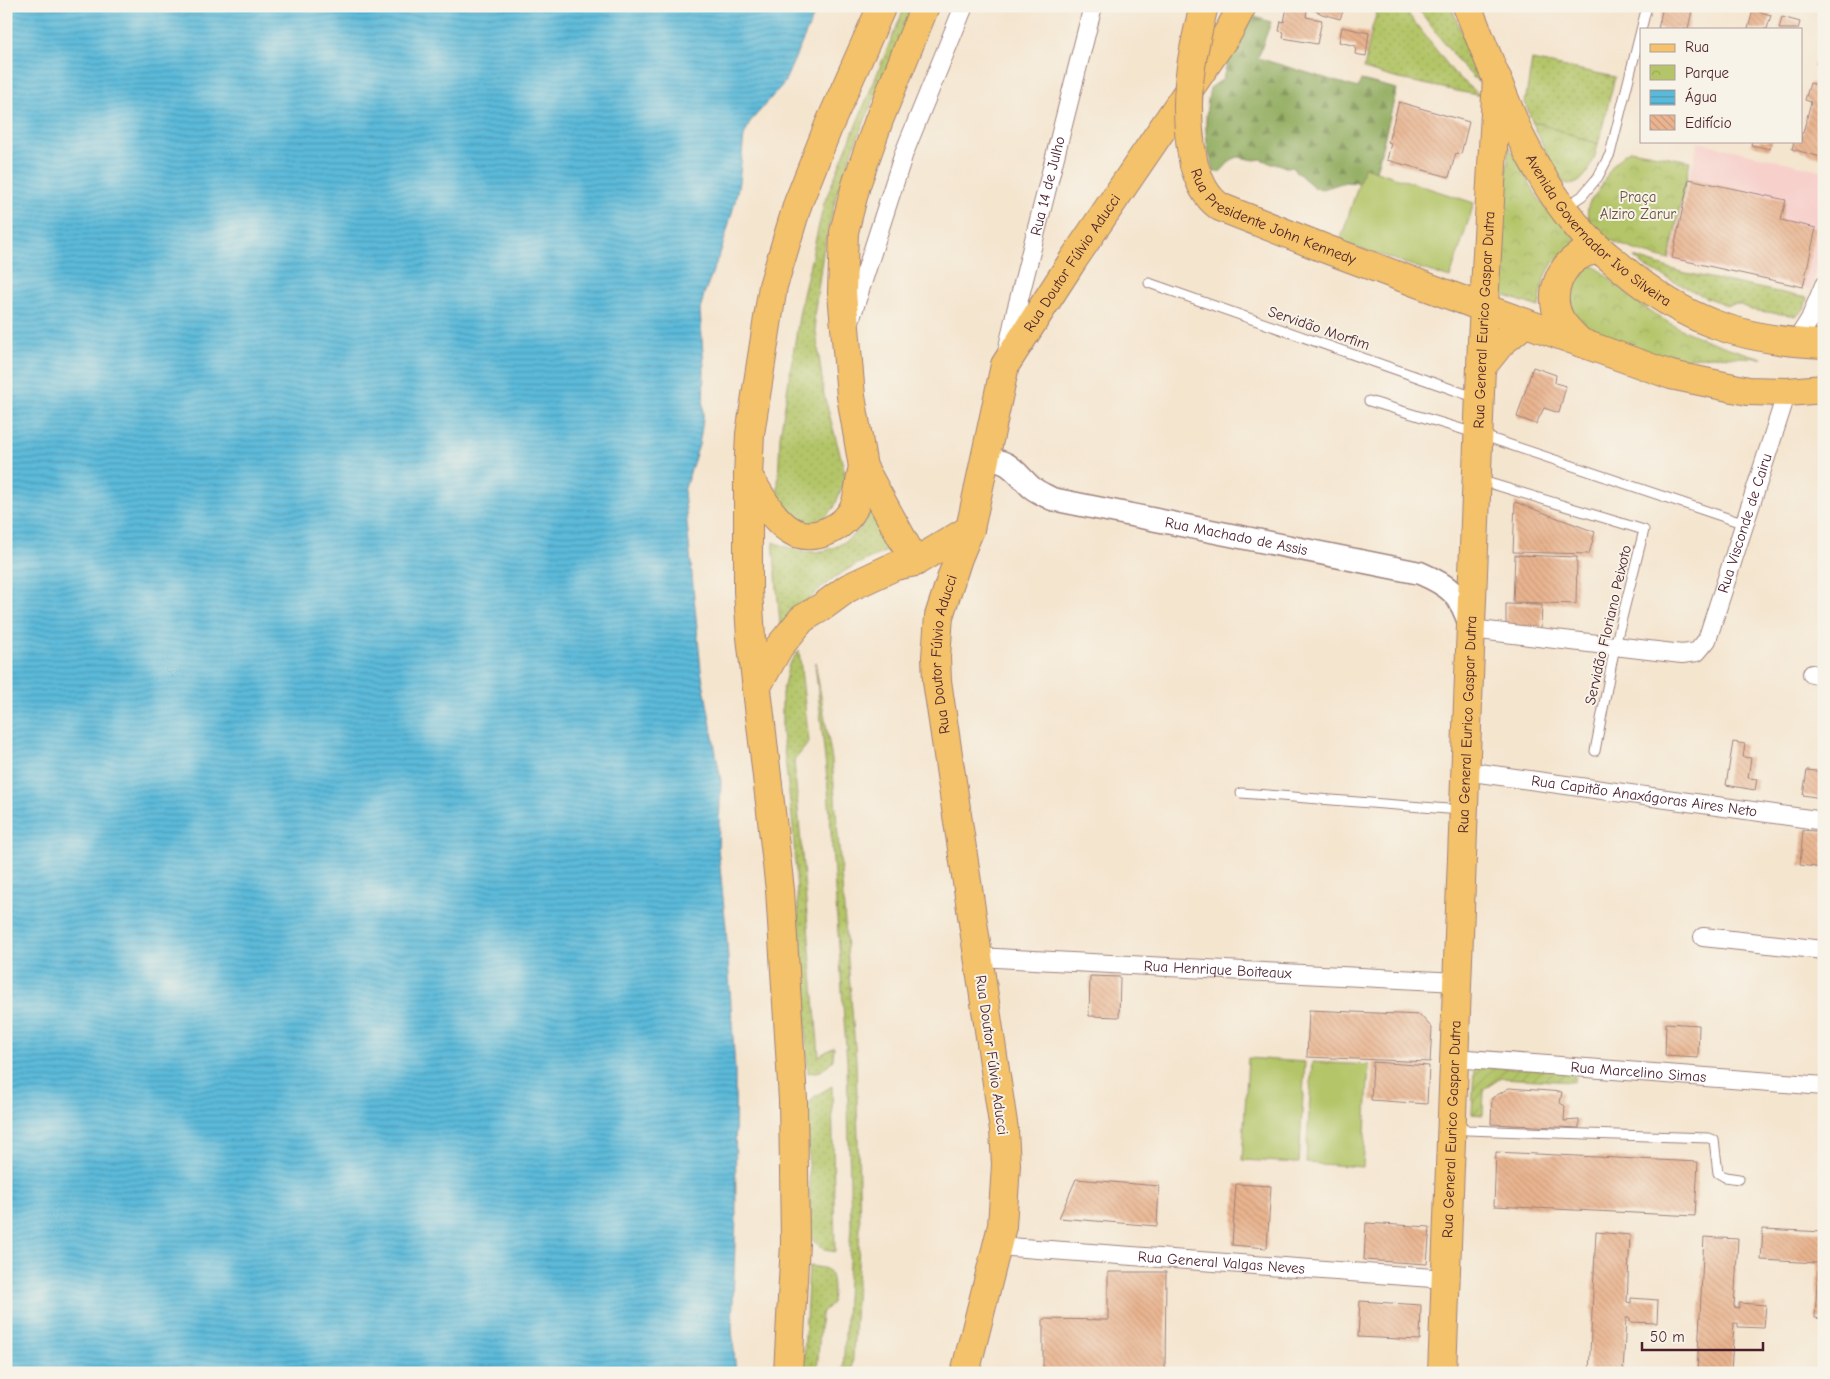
<svg xmlns="http://www.w3.org/2000/svg" width="1830" height="1379" font-family="'Comic Neue',sans-serif">
<style>
.built{fill:#f7d0cc}
.grass{fill:url(#grass-dots);stroke:#7e724a}
.forest{fill:url(#forest-firs);stroke:#6c6444}
.park{fill:url(#park-crowns);stroke:#7e724a}
.garden{fill:url(#garden-furrows);stroke:#7e724a}
.pitch{fill:#b3c568;stroke:#7e724a}
.water{fill:url(#water-rules);stroke:#526c82}
.building{fill:url(#building-back-hatch)}
.lines{fill:none;stroke-linecap:round;stroke-linejoin:round}
.service-casing{stroke:#9f827d;stroke-width:11}
.minor-casing{stroke:#9f827d;stroke-width:20}
.tertiary-casing{stroke:#9f827d;stroke-width:25}
.primary-casing{stroke:#9f827d;stroke-width:30}
.service{stroke:#fff;stroke-width:9}
.minor{stroke:#fff;stroke-width:18}
.tertiary{stroke:#fff;stroke-width:22}
.primary{stroke:#f4c26a;stroke-width:28}
.primary-bridge-casing{stroke:#9f827d;stroke-width:30;stroke-linecap:butt}
.primary-bridge{stroke:#f4c26a;stroke-width:28}
.labels{text-anchor:middle;dominant-baseline:central;stroke-width:4;stroke-linejoin:round;paint-order:stroke}
.street-label{font-size:15px;fill:#4a1f2b;stroke:#f7f3e8}
.park-label{font-size:15px;fill:#6a513d;stroke:#f7f3e8}
</style>
<defs>
<pattern id="grass-dots" width="8" height="8" patternUnits="userSpaceOnUse" patternTransform="scale(1.25)"><rect width="8" height="8" fill="#b3c568"/><path d="M2 2h.1M6 6h.1" fill="none" stroke="#9ba95a" stroke-width="1.8" stroke-linecap="round"/></pattern>
<pattern id="forest-firs" width="22" height="20" patternUnits="userSpaceOnUse" patternTransform="scale(1.25)"><rect width="22" height="20" fill="#8eaa5c"/><path d="M5 1l3.5 6h-7zM16 11l3.5 6h-7z" fill="#768a4c"/></pattern>
<pattern id="park-crowns" width="20" height="18" patternUnits="userSpaceOnUse" patternTransform="scale(1.25)"><rect width="20" height="18" fill="#b3c568"/><path d="M2 6a3 3 0 1 1 6 0M12 15a3 3 0 1 1 6 0" fill="none" stroke="#9ba95a"/></pattern>
<pattern id="garden-furrows" width="10" height="10" patternUnits="userSpaceOnUse" patternTransform="scale(1.25)"><rect width="10" height="10" fill="#b3c568"/><path d="M-1 1l2-2M0 10L10 0M9 11l2-2" fill="none" stroke="#9ba95a"/></pattern>
<pattern id="water-rules" width="6" height="5" patternUnits="userSpaceOnUse" patternTransform="scale(1.25)"><rect width="6" height="5" fill="#5bbada"/><path d="M0 2.5h6" fill="none" stroke="#4d97b1"/></pattern>
<pattern id="building-back-hatch" width="6" height="6" patternUnits="userSpaceOnUse" patternTransform="scale(1.25)"><rect width="6" height="6" fill="#e9b48f"/><path d="M-1 5l2 2M0 0l6 6M5-1l2 2" fill="none" stroke="#c99a7c"/></pattern>
</defs>
<rect width="100%" height="100%" fill="#f7f3e8"/>
<filter id="ink" filterUnits="userSpaceOnUse"><feTurbulence type="fractalNoise" baseFrequency=".02" numOctaves="2"/><feDisplacementMap in="SourceGraphic" scale="10" xChannelSelector="R" yChannelSelector="G"/><feConvolveMatrix kernelMatrix="1 2 1 2 8 2 1 2 1" color-interpolation-filters="sRGB"/></filter>
<filter id="wash" filterUnits="userSpaceOnUse"><feTurbulence type="fractalNoise" baseFrequency=".0096" numOctaves="4" result="noise"/><feDisplacementMap in="SourceGraphic" scale="20" xChannelSelector="R" yChannelSelector="G"/><feGaussianBlur stdDeviation="1.12" result="paint"/><feColorMatrix in="noise" values="0 0 0 0 0 0 0 0 0 0 0 0 0 0 0 0 0 1.4 0 .05"/><feComposite in="paint" operator="in"/></filter>
<g filter="url(#wash)">
<rect width="100%" height="100%" fill="#f4e5cf"/>
<polygon class="built" points="1698,142 1824,171 1824,246 1811,289 1670,260"/>
<g class="grass">
<polygon points="905,6 914,6 857,139 837,193 823,253 814,316 824,395 846,476 834,508 814,528 777,511 780,436 801,304 824,203"/>
<polygon points="1379,6 1402,6 1454,73 1481,96 1395,78 1364,69 1372,28"/>
<polygon points="1416,6 1451,6 1466,43 1479,83 1460,64"/>
<polygon points="1532,60 1615,77 1598,144 1532,121 1525,103"/>
<polygon points="1634,257 1681,272 1807,298 1804,309 1797,316 1751,310 1739,304 1727,305 1705,297 1647,268"/>
<path d="M871,505L892,549C864,560 834,573 813,596C801,608 792,622 781,635L773,542C803,554 828,558 853,535C863,527 869,518 871,505Z"/>
<polygon points="799,650 809,742 794,761 819,1056 834,1047 833,1060 821,1071 808,1073 793,827 782,733 782,693 789,664"/>
<polygon points="815,662 832,760 856,1060 860,1228 852,1373 843,1373 851,1225 847,1062 828,788"/>
<polygon points="832,1086 835,1252 823,1249 811,1239 807,1107 814,1097"/>
<path d="M809,1266C814,1267 821,1267 826,1269C835,1273 833,1295 832,1303L821,1314L817,1373H803Z"/>
</g>
<path class="forest" d="M1252,16L1271,22L1258,58L1358,88L1361,80L1397,89L1376,171L1364,167L1359,183L1345,182L1323,189L1315,188L1291,167H1285L1279,164H1272L1261,159L1255,160L1238,157L1231,160L1220,172H1213C1214,163 1209,158 1208,149C1204,129 1206,108 1210,88L1223,79L1231,46Z"/>
<g class="park">
<path d="M1532,121L1598,144C1595,158 1584,193 1563,182L1550,162Z"/>
<polygon points="1509,146 1537,196 1549,211 1583,246 1554,261 1544,279 1539,307 1499,294 1496,291 1497,267"/>
<path d="M1631,150L1690,161L1669,260C1647,253 1581,240 1588,207C1589,200 1597,194 1600,188C1609,172 1614,159 1631,150Z"/>
<path d="M1590,265L1596,267C1617,284 1636,303 1659,317C1690,336 1727,348 1762,358L1711,356L1672,360L1653,356L1592,333L1578,325L1572,319L1563,283Z"/>
</g>
<polygon class="garden" points="1474,1066 1575,1071 1574,1082 1501,1078 1484,1089 1483,1115 1472,1114"/>
<g class="pitch">
<polygon points="1364,167 1474,203 1450,278 1340,242"/>
<polygon points="1248,1058 1305,1062 1299,1163 1242,1160"/>
<polygon points="1312,1062 1369,1065 1363,1167 1306,1163"/>
</g>
<polygon class="water" points="6,6 818,6 784,83 750,122 744,136 739,182 735,202 722,248 704,294 700,311 704,366 703,420 699,445 684,491 701,670 721,781 718,848 726,927 735,1069 736,1216 732,1329 736,1373 6,1373"/>
<g id="blocks">
<g class="building">
<polygon points="1307,6 1340,6 1344,9 1340,19 1322,14"/>
<polygon points="1663,6 1693,6 1688,29 1658,29"/>
<polygon points="1287,7 1307,10 1306,17 1322,20 1317,44 1283,38 1284,32 1279,31 1281,21 1284,22"/>
<polygon points="1753,10 1771,15 1767,29 1748,29"/>
<polygon points="1782,17 1800,22 1798,29 1779,29"/>
<polygon points="1342,27 1369,33 1366,56 1355,54 1356,46 1339,42"/>
<polygon points="1820,47 1824,48 1824,67 1816,64"/>
<polygon points="1810,83 1824,87 1824,158 1792,149 1794,141 1801,141 1801,133 1803,133 1811,102 1805,100"/>
<polygon points="1399,102 1469,122 1461,154 1456,153 1449,177 1387,160 1391,143 1388,142"/>
<polygon points="1752,141 1772,141 1770,149 1751,145"/>
<polygon points="1689,179 1786,200 1781,220 1816,228 1803,287 1672,258"/>
<polygon points="1533,367 1556,375 1555,383 1566,386 1559,413 1544,408 1536,424 1517,417"/>
<polygon points="1515,502 1595,532 1589,554 1513,552"/>
<polygon points="1515,555 1577,557 1576,604 1513,602"/>
<polygon points="1506,604 1542,605 1541,629 1506,628"/>
<polygon points="1733,742 1745,744 1743,757 1751,758 1748,778 1757,779 1755,790 1726,785"/>
<polygon points="1807,770 1824,772 1821,798 1803,795"/>
<polygon points="1803,830 1824,832 1823,868 1800,865"/>
<polygon points="1090,976 1120,977 1119,1017 1089,1016"/>
<polygon points="1309,1010 1420,1015 1432,1028 1430,1062 1307,1057"/>
<polygon points="1666,1023 1699,1025 1698,1058 1665,1056"/>
<polygon points="1373,1062 1429,1066 1427,1104 1371,1100"/>
<polygon points="1509,1088 1562,1092 1560,1103 1565,1106 1564,1121 1579,1120 1579,1128 1491,1124 1492,1098"/>
<polygon points="1496,1152 1698,1162 1695,1216 1494,1206"/>
<polygon points="1076,1179 1159,1186 1157,1226 1059,1218"/>
<polygon points="1236,1184 1271,1186 1267,1248 1232,1245"/>
<polygon points="1366,1223 1430,1227 1427,1264 1364,1260"/>
<polygon points="1763,1229 1824,1232 1824,1319 1815,1318 1818,1263 1761,1260"/>
<polygon points="1596,1232 1630,1235 1627,1302 1631,1303 1631,1298 1658,1300 1657,1323 1630,1322 1630,1318 1626,1318 1623,1373 1589,1373"/>
<polygon points="1704,1237 1738,1239 1734,1307 1739,1308 1739,1303 1766,1305 1764,1328 1738,1327 1738,1323 1734,1323 1731,1373 1697,1373"/>
<polygon points="1108,1272 1166,1272 1165,1373 1043,1373 1043,1319 1108,1320"/>
<polygon points="1360,1301 1421,1305 1420,1340 1358,1337"/>
</g>
</g>
</g>
<g filter="url(#ink)">
<use href="#blocks" fill-opacity="0" stroke="#9f827d" stroke-width="1"/>
<g class="lines">
<defs>
<g id="service">
<polyline points="1565,207 1582,196 1598,177 1610,154 1647,6"/>
<polyline points="1149,283 1477,398"/>
<polyline points="1369,401 1478,434 1745,524"/>
<polyline points="1479,480 1644,530 1615,646 1595,751"/>
<polyline points="1241,793 1461,810"/>
<polyline points="1455,1122 1467,1130 1709,1138 1714,1140 1718,1173 1725,1177 1739,1179"/>
</g>
<g id="minor">
<polyline points="850,321 904,153 964,6"/>
<polyline points="1795,343 1810,319 1824,285"/>
<path id="s1" d="M1007,352L1015,315L1093,6"/>
<path id="s2" d="M1471,629L1682,654L1697,652L1707,640L1787,392"/>
<polyline points="1812,674 1824,676"/>
<path id="s3" d="M1465,771L1824,821"/>
<polyline points="1703,937 1824,950"/>
<path id="s4" d="M978,957L1457,982"/>
<path id="s5" d="M1454,1058L1824,1086"/>
<path id="s6" d="M997,1246L1446,1279"/>
</g>
<g id="tertiary">
<path id="s7" d="M985,461C1008,457 1016,473 1031,487C1037,492 1045,495 1052,499L1420,573C1450,586 1460,594 1470,626"/>
</g>
<g id="primary">
<path id="s8" d="M1467,6L1519,134C1537,170 1556,203 1583,233C1594,246 1609,257 1622,268C1684,321 1743,341 1824,344"/>
<path id="s9" d="M1194,165C1200,183 1205,196 1220,207L1326,249L1484,308L1671,375L1748,391L1787,392L1824,389"/>
<path d="M1581,343C1573,335 1565,328 1560,319C1547,295 1560,263 1585,253C1589,251 1595,251 1600,250"/>
<polyline points="1481,368 1501,343 1525,323"/>
<path d="M748,476C760,494 771,518 790,530C812,544 846,528 855,505C859,494 860,479 863,467"/>
<polyline points="915,562 863,467 851,396 842,293 844,232 856,185 879,120 925,6"/>
<polyline points="757,686 779,647 802,619 822,607 848,588 895,566 915,562 970,529"/>
<polyline points="788,1373 795,1243 793,1100 780,890 751,637 748,591 748,476 750,434 773,286 798,203 829,125 882,6"/>
<path id="s10" d="M965,1373L1002,1226L1006,1165L1004,1130L937,681L936,657L939,616L958,558L970,529L1005,365L1073,260L1229,31L1242,6"/>
<path id="s11" d="M1442,1373L1482,341L1497,78"/>
</g>
</defs>
<use href="#service" class="service-casing"/>
<use href="#minor" class="minor-casing"/>
<use href="#tertiary" class="tertiary-casing"/>
<use href="#primary" class="primary-casing"/>
<use href="#service" class="service"/>
<use href="#minor" class="minor"/>
<use href="#tertiary" class="tertiary"/>
<use href="#primary" class="primary"/>
<defs>
<path id="primary-bridge" d="M1194,165C1182,107 1189,63 1204,6"/>
</defs>
<use href="#primary-bridge" class="primary-bridge-casing"/>
<use href="#primary-bridge" class="primary-bridge"/>
</g>
</g>
<g class="labels">
<g class="street-label">
<text stroke="none"><textPath href="#s1" startOffset="171">Rua 14 de Julho</textPath></text>
<text stroke="none"><textPath href="#s9" startOffset="100">Rua Presidente John Kennedy</textPath></text>
<text stroke="none"><textPath href="#s8" startOffset="265">Avenida Governador Ivo Silveira</textPath></text>
<text stroke="none"><textPath href="#s10" startOffset="1149">Rua Doutor Fúlvio Aducci</textPath></text>
<text stroke="none"><textPath href="#s11" startOffset="1054">Rua General Eurico Gaspar Dutra</textPath></text>
<text transform="translate(1319 328) rotate(19)">Servidão Morfim</text>
<text stroke="none"><textPath href="#s2" startOffset="366">Rua Visconde de Cairu</textPath></text>
<text stroke="none"><textPath href="#s7" startOffset="268">Rua Machado de Assis</textPath></text>
<text transform="translate(1608 625) rotate(-77)">Servidão Floriano Peixoto</text>
<text stroke="none"><textPath href="#s10" startOffset="729">Rua Doutor Fúlvio Aducci</textPath></text>
<text stroke="none"><textPath href="#s11" startOffset="649">Rua General Eurico Gaspar Dutra</textPath></text>
<text stroke="none"><textPath href="#s3" startOffset="181">Rua Capitão Anaxágoras Aires Neto</textPath></text>
<text stroke="none"><textPath href="#s4" startOffset="240">Rua Henrique Boiteaux</textPath></text>
<text transform="translate(992 1055) rotate(82)">Rua Doutor Fúlvio Aducci</text>
<text stroke="none"><textPath href="#s5" startOffset="185">Rua Marcelino Simas</textPath></text>
<text stroke="none"><textPath href="#s11" startOffset="244">Rua General Eurico Gaspar Dutra</textPath></text>
<text stroke="none"><textPath href="#s6" startOffset="225">Rua General Valgas Neves</textPath></text>
</g>
<g class="park-label">
<text x="1638" y="197">Praça<tspan x="1638" dy="17">Alziro Zarur</tspan></text>
</g>
</g>
<rect width="1830" height="1379" fill="none" stroke="#f7f3e8" stroke-width="25"/>
<rect x="1640" y="28" width="162" height="115" fill="#f7f3e8" stroke="#b29e9c"/>
<rect x="1650" y="44" width="25" height="8" fill="#f4c26a" stroke="#b29e9c"/>
<text x="1685" y="52" font-size="15" fill="#4a1f2b">Rua</text>
<rect x="1650" y="65" width="25" height="15" fill="url(#park-crowns)" stroke="#b29e9c"/>
<text x="1685" y="78" font-size="15" fill="#4a1f2b">Parque</text>
<rect x="1650" y="90" width="25" height="15" fill="url(#water-rules)" stroke="#b29e9c"/>
<text x="1685" y="102" font-size="15" fill="#4a1f2b">Água</text>
<rect x="1650" y="115" width="25" height="15" fill="url(#building-back-hatch)" stroke="#b29e9c"/>
<text x="1685" y="128" font-size="15" fill="#4a1f2b">Edifício</text>
<path d="M1642 1342v8h121v-8" fill="none" stroke="#4a1f2b" stroke-width="2.5"/>
<text x="1650" y="1342" font-size="15" fill="#4a1f2b" stroke="#f7f3e8" stroke-width="4" paint-order="stroke">50 m</text>
</svg>
